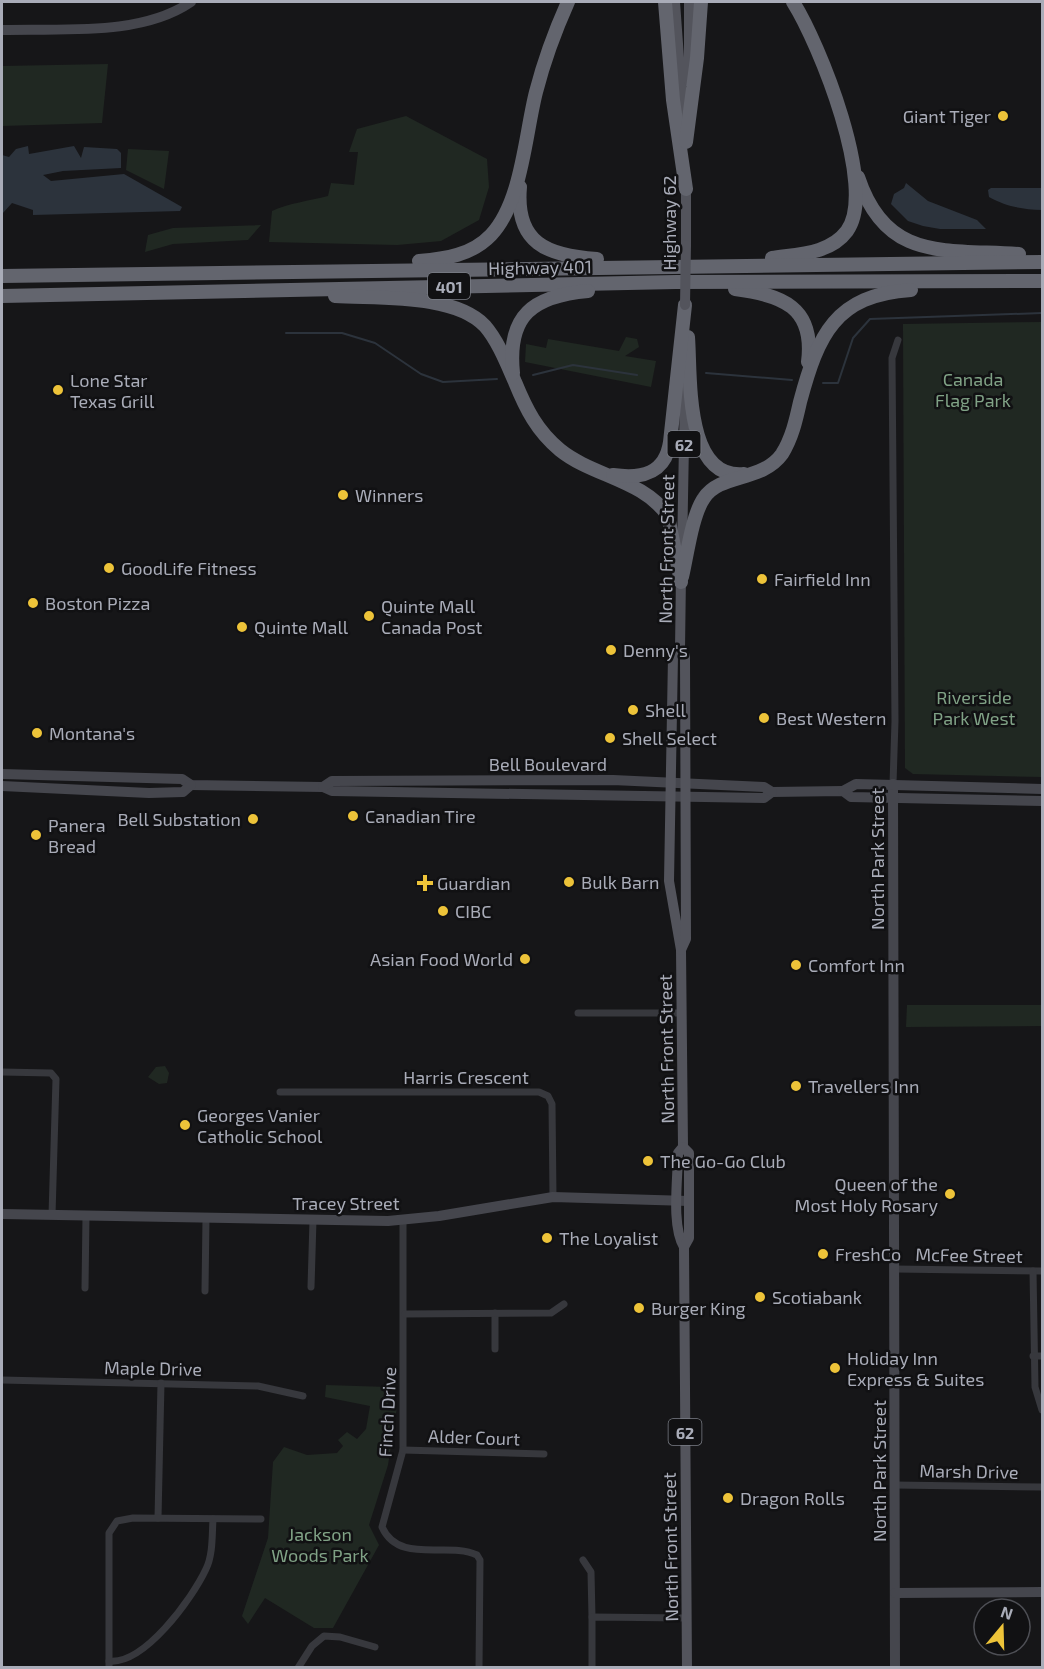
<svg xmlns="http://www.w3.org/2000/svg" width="1044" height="1669" font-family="'Exo 2',sans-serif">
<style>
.green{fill:#202822}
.water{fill:#2c333c}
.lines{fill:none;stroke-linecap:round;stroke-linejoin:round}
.stream{stroke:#2c333c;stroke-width:2}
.street{stroke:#37383d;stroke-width:7}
.secondary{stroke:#45464d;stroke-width:10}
.primary{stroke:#53545c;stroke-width:10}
.highway{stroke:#63656e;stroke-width:14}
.primary-bridge{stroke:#53545c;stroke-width:10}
.poi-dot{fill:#edc339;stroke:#111113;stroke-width:2}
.labels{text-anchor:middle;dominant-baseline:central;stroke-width:5;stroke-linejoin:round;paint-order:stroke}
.shield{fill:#111113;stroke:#7b7e86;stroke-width:1.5}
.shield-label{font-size:16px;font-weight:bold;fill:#a9acb8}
.poi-label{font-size:18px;fill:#a9acb8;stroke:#111113;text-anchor:start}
.street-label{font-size:18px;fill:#a9acb8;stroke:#111113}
.park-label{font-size:18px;fill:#80a286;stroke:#111113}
</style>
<rect width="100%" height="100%" fill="#161618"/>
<g class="green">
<polygon points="108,64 102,123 2,126 2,66"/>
<path d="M406,116L487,159L489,187L479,220L441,241L397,245L269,242L272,211C289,203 309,201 328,196L331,183L354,185L358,152H349L357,129Z"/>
<polygon points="128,149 169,151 164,189 126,170"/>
<polygon points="261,225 248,240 173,244 145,252 148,235 173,228"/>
<polygon points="1042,322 1042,777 913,774 905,768 903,324"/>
<polygon points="626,337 637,339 639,347 625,356 656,361 651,387 525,362 526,344 546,348 548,339 619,351"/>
<polygon points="907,1005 1042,1005 1042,1026 906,1027"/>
<polygon points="165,1066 169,1073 167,1083 159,1084 148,1077 156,1067"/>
<polygon points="326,1385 388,1387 388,1406 397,1407 388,1465 369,1525 379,1545 333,1628 314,1628 265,1598 248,1624 242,1616 268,1538 273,1462 284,1447 307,1455 337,1453 343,1446 338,1440 347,1432 357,1439 366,1429 370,1406 325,1397"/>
</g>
<g class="water">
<polygon points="28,146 29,154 74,146 81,158 84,147 117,149 121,153 121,168 63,171 43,175 51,181 124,174 182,207 180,211 33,215 33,210 12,203 2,214 2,155 9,157 16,149"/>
<polygon points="906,183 928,201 977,220 986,229 940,229 923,226 908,221 891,204 894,194 904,188"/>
<path d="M991,188H1042V210C1022,209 1007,207 989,197L988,190Z"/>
</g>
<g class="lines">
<g class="stream">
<polyline points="286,333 342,333 375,343 421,374 443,382 497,379"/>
<polyline points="706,373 792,380"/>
<polyline points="533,375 573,365 637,375"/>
<polyline points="823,383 838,383 853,338 870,319 1042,313"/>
</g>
<g class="street">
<polyline points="893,784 895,721 892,358 898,340"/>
<polyline points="578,1013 682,1013"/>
<polyline points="2,1072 51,1073 56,1079 52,1215"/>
<polyline points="280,1092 539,1092 548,1096 552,1104 553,1197"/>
<path d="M403,1220V1450L382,1527C399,1565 448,1541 477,1555L480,1560L479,1668"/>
<polyline points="896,1269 1042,1271"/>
<polyline points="1033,1271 1035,1387 1042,1410"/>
<polyline points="311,1287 313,1220"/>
<polyline points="85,1288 86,1215"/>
<polyline points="205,1291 206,1218"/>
<polyline points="495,1313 495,1349"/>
<polyline points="405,1314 551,1313 564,1304"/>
<polyline points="1033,1356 1042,1356"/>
<polyline points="2,1380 258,1386 303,1396"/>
<polyline points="403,1450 544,1454"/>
<polyline points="895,1485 1042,1487"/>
<polyline points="158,1518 161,1383"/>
<polyline points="583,1560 591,1572 592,1617"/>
<path d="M109,1661C144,1665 192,1599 206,1569C213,1555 212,1535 213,1519"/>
<polyline points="109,1668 109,1533 117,1521 133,1518 261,1519"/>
<polyline points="298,1668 312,1646 324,1636 340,1637 375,1647"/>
<polyline points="592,1668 592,1617 687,1618"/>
</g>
<g class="secondary">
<path d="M2,30C61,28 140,37 191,2"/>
<polyline points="2,774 182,779 191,785 323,787 332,791 764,798 772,792 843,791 851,797 1042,801"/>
<polyline points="893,784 895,1668"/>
<polyline points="2,786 149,793 183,792 191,785"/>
<polyline points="323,787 332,781 613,780 764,787 772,792"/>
<polyline points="843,791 856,784 1042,789"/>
<polyline points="2,1214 388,1221 439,1216 553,1197 689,1201"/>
<polyline points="895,1593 1042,1592"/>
</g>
<g class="primary">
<polyline points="675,2 684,127"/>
<polyline points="689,82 689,2"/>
<polyline points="686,182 686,245"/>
<polyline points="682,553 685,389"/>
<path d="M680,649L673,656L669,881L681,950L683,1147L678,1153C678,1178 671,1226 684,1247"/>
<polyline points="681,950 686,939 685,656 680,649 681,575"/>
<polyline points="683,1147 689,1153 689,1238 684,1247 687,1668"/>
</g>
<g class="highway">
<polyline points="665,2 673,100 686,189"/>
<polyline points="686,142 697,58 701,2"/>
<path d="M858,177C886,262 945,249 1019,254"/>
<path d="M520,187C515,243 547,256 597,259"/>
<path d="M772,258C798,254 830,254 847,231C878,188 819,43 793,2"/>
<path d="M419,261C445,259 472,255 491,235C522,202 525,135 536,92C544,61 555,31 568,2"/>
<polyline points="2,276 1042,262"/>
<path d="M735,289C782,295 815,307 808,362"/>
<polyline points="2,296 676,282 1042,281"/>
<path d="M335,296C377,299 454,293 485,326C498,341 507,364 515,382C526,409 537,431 560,450C592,476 644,480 668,516L681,582"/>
<path d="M688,337C691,376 684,480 744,474"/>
<path d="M513,373C507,315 533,296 588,291"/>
<path d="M613,475C642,479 665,474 670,442L685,305"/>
<path d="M682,577C687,556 692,515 704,498C720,473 762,482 782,454C792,438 796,420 800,402C818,335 835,295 911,290"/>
</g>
<polyline class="primary-bridge" points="685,305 686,245"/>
</g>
<g class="poi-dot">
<circle cx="1003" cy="116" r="6"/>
<circle cx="58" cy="390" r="6"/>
<circle cx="343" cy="495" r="6"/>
<circle cx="109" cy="568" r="6"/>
<circle cx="762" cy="579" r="6"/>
<circle cx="33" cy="603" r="6"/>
<circle cx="369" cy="616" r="6"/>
<circle cx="242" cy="627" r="6"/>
<circle cx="611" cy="650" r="6"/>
<circle cx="633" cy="710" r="6"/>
<circle cx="764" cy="718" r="6"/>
<circle cx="37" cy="733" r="6"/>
<circle cx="610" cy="738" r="6"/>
<circle cx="353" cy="816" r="6"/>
<circle cx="253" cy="819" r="6"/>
<circle cx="36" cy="835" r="6"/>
<circle cx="569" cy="882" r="6"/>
<path d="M422 874h6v6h6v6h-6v6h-6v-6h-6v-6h6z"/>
<circle cx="443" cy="911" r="6"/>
<circle cx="525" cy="959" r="6"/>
<circle cx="796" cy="965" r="6"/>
<circle cx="796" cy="1086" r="6"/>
<circle cx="185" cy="1125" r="6"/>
<circle cx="648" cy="1161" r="6"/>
<circle cx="950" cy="1194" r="6"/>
<circle cx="547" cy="1238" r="6"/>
<circle cx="823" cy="1254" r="6"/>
<circle cx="760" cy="1297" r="6"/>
<circle cx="639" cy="1308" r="6"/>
<circle cx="835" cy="1368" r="6"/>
<circle cx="728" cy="1498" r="6"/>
</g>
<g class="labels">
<g class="shield">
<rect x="428" y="273" width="42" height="26" rx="4.5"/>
<rect x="667.5" y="431" width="33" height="26" rx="4.5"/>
<rect x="668.5" y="1419" width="33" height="26" rx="4.5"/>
</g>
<g class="shield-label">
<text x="449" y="286">401</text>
<text x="684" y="444">62</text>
<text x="685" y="1432">62</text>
</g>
<g class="poi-label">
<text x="991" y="116" text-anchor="end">Giant Tiger</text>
<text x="70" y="380">Lone Star<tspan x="70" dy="21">Texas Grill</tspan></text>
<text x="355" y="495">Winners</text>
<text x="121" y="568">GoodLife Fitness</text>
<text x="774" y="579">Fairfield Inn</text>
<text x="45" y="603">Boston Pizza</text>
<text x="381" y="606">Quinte Mall<tspan x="381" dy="21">Canada Post</tspan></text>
<text x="254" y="627">Quinte Mall</text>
<text x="623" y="650">Denny's</text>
<text x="645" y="710">Shell</text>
<text x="776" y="718">Best Western</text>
<text x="49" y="733">Montana's</text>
<text x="622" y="738">Shell Select</text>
<text x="365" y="816">Canadian Tire</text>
<text x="241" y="819" text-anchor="end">Bell Substation</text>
<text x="48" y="825">Panera<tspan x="48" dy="21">Bread</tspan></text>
<text x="581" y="882">Bulk Barn</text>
<text x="437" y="883">Guardian</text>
<text x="455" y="911">CIBC</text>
<text x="513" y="959" text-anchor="end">Asian Food World</text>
<text x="808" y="965">Comfort Inn</text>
<text x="808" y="1086">Travellers Inn</text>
<text x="197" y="1115">Georges Vanier<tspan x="197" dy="21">Catholic School</tspan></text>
<text x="660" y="1161">The Go-Go Club</text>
<text x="938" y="1184" text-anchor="end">Queen of the<tspan x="938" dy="21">Most Holy Rosary</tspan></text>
<text x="559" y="1238">The Loyalist</text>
<text x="835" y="1254">FreshCo</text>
<text x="772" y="1297">Scotiabank</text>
<text x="651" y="1308">Burger King</text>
<text x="847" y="1358">Holiday Inn<tspan x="847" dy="21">Express &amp; Suites</tspan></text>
<text x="740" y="1498">Dragon Rolls</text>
</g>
<g class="street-label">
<text transform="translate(669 223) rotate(-90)">Highway 62</text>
<text transform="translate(540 267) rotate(-1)">Highway 401</text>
<text transform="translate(666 549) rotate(-89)">North Front Street</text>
<text x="548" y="764">Bell Boulevard</text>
<text transform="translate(877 859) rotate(-90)">North Park Street</text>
<text transform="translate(666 1049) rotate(-91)">North Front Street</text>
<text x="466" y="1077">Harris Crescent</text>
<text x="346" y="1203">Tracey Street</text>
<text transform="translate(969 1255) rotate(1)">McFee Street</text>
<text transform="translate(153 1368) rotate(1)">Maple Drive</text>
<text transform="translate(387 1412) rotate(-87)">Finch Drive</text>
<text transform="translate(474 1437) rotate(2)">Alder Court</text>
<text transform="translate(879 1471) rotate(-90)">North Park Street</text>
<text transform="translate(969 1471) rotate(1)">Marsh Drive</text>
<text transform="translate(670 1547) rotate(-91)">North Front Street</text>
</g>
<g class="park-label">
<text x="973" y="379">Canada<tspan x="973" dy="21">Flag Park</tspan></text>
<text x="974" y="697">Riverside<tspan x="974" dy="21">Park West</tspan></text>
<text x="320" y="1534">Jackson<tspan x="320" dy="21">Woods Park</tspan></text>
</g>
</g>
<rect width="1044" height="1669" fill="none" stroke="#a9acb8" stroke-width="6"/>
<g transform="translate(1002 1627) rotate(19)"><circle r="28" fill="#111113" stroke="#4e4f55" stroke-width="1.5"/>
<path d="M0-4.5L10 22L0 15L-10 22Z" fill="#edc339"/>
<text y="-9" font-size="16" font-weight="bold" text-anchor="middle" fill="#a9acb8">N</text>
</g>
</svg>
